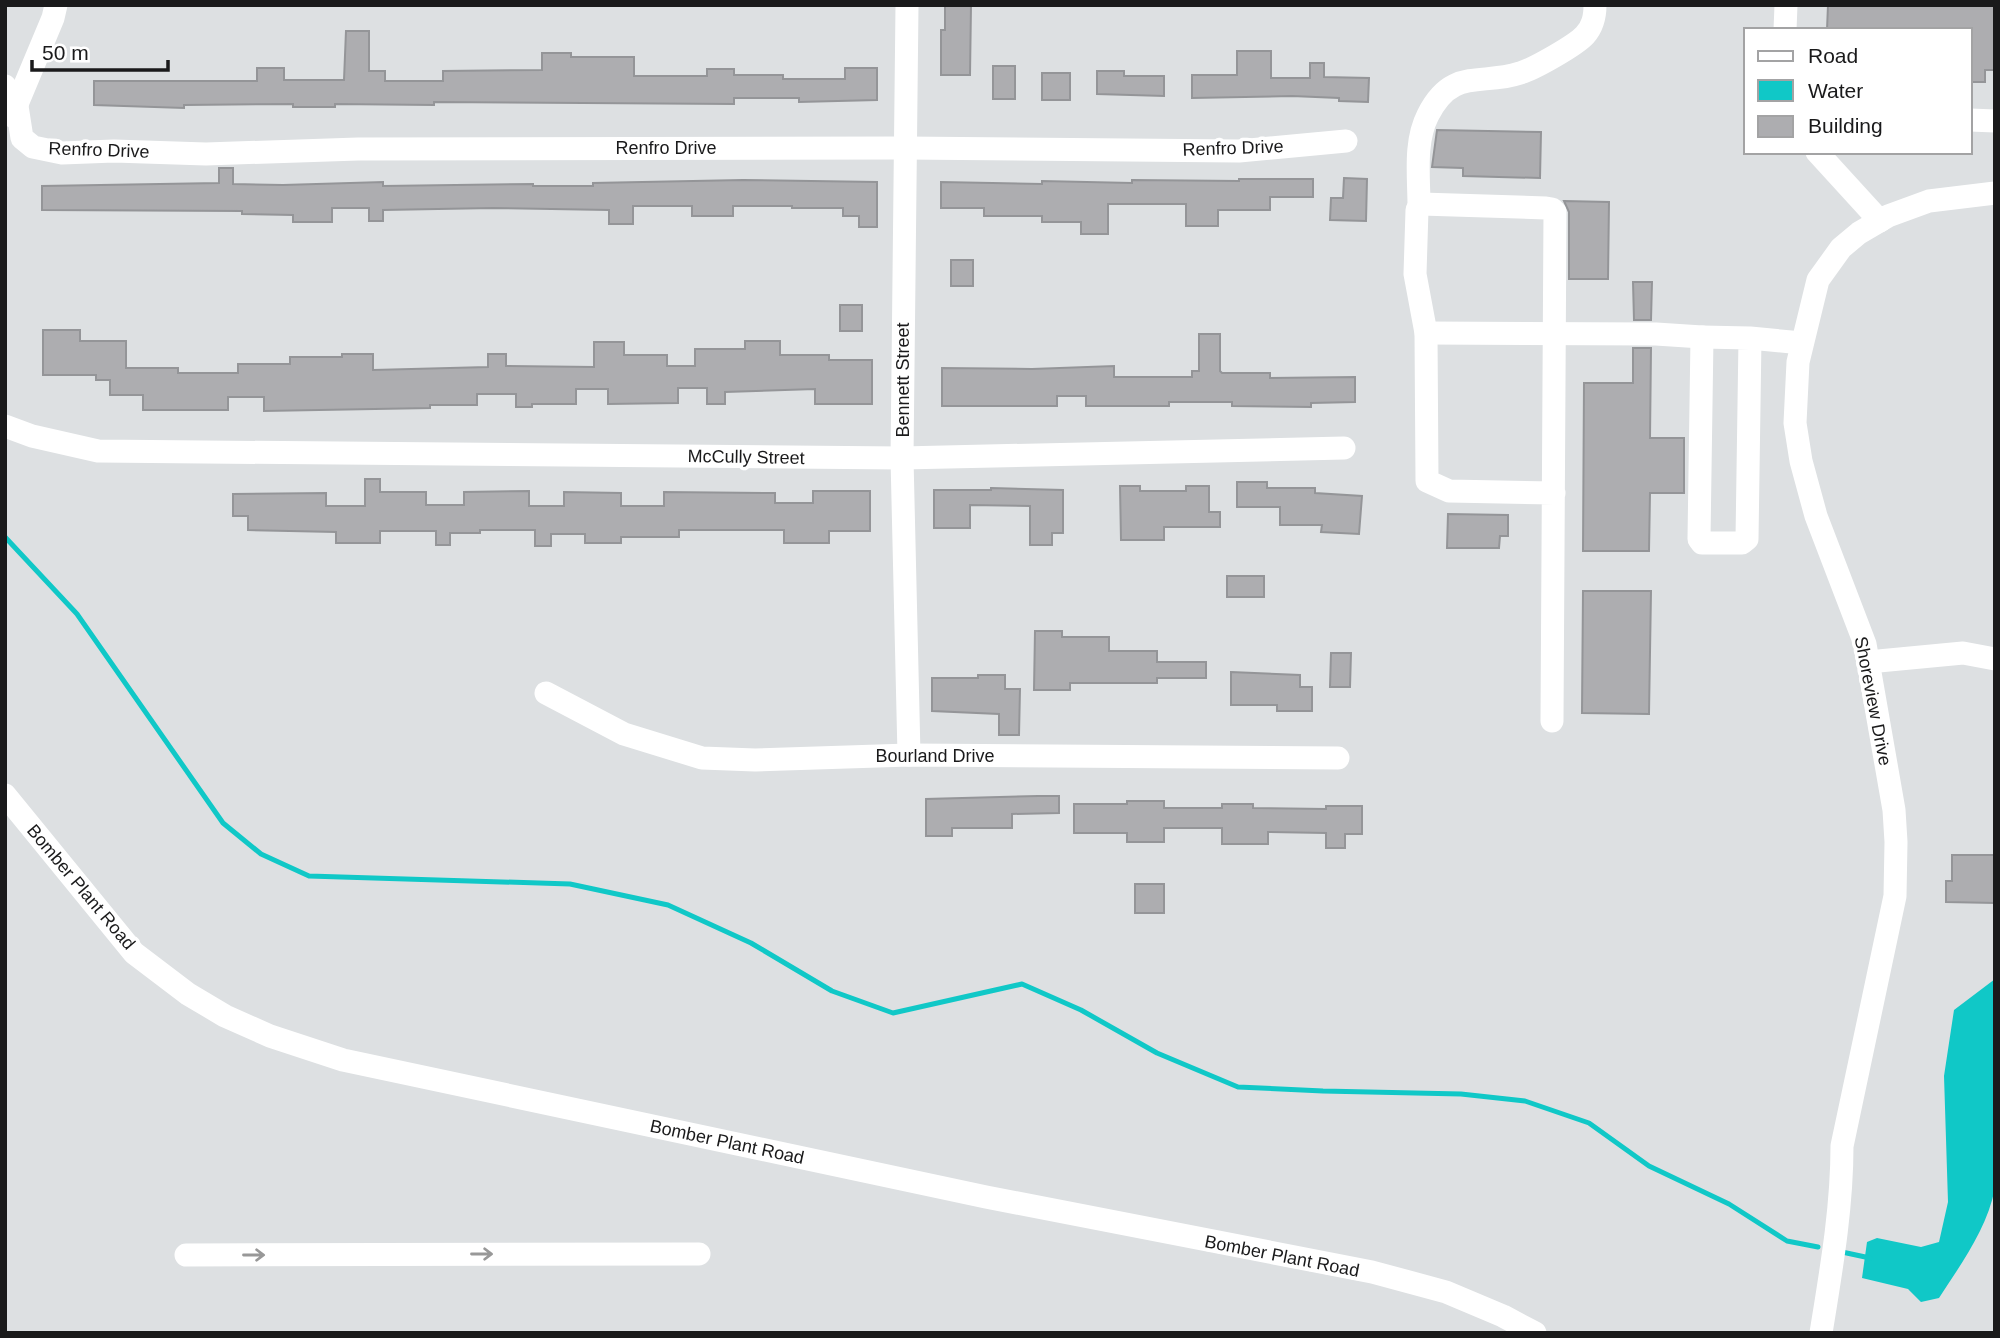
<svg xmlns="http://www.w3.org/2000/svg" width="2000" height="1338" font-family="Arial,sans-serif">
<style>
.water{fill:#10c8c7}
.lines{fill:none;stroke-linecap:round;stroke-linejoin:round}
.stream{stroke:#10c8c7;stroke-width:5}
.building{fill:#adadb0;stroke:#949598;stroke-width:2}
.minor{stroke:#fff;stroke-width:23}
.oneway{stroke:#989898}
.labels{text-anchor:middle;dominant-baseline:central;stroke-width:7;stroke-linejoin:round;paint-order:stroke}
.street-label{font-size:18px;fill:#1a1a1b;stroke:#fff}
</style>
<rect width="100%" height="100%" fill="#dde0e2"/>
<path class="water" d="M1995,979V1188C1987,1229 1961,1264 1939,1298L1921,1302L1908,1289L1862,1278L1867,1242L1877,1238L1921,1247L1939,1242L1948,1202L1944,1076L1954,1010Z"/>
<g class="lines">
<g class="stream">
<polyline points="5,537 77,614 223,823 261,854 309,876 570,884 668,905 751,943 832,991 893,1013 1022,984 1081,1010 1157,1053 1238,1087 1323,1091 1461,1094 1525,1101 1589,1123 1649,1166 1729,1204 1787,1241 1818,1247"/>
<polyline points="1842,1252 1870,1258"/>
</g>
</g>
<g class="building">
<polygon points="945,5 971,5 970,75 941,75 941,30 945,30"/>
<polygon points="1828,5 1995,5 1995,70 1985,70 1985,82 1970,82 1970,30 1827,30"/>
<polygon points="346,31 369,31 369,71 385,71 385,81 443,81 443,71 542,70 542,53 571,53 571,57 634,57 634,76 707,76 707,69 734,69 734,75 783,75 783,79 845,79 845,68 877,68 877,100 799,102 799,98 734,98 734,104 434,102 434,105 335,104 335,107 293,107 293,104 184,105 184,108 94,105 94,81 257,81 257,68 284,68 284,80 344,80"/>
<polygon points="1237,51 1271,51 1271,78 1310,78 1310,63 1324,63 1324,77 1369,78 1368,102 1339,101 1339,98 1292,96 1192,98 1192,75 1237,75"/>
<rect x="993" y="66" width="22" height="33"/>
<polygon points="1097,71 1124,71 1124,76 1164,76 1164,96 1097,94"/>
<rect x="1042" y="73" width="28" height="27"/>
<polygon points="1437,130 1541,132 1540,178 1463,176 1463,168 1432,167"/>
<polygon points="219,168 233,168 233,184 283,185 383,182 383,186 533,184 533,186 593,186 593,183 743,180 877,182 877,227 859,227 859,216 843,216 843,208 792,208 792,206 733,206 733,216 692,216 692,206 633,206 633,224 609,224 609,210 493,208 383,210 383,221 369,221 369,208 332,208 332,222 293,222 293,215 242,214 242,211 42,210 42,186 219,183"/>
<polygon points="1344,178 1367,179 1366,221 1330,220 1331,198 1343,198"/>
<polygon points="1239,179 1313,179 1313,197 1270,197 1270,210 1218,210 1218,226 1186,226 1186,204 1108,204 1108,234 1081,234 1081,222 1042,222 1042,216 984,216 984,208 941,208 941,182 1042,184 1042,181 1132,183 1132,180 1239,181"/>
<polygon points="1564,201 1609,202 1608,279 1569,279 1569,212"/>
<rect x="951" y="260" width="22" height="26"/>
<polygon points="1633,282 1652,282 1651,320 1634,320"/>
<rect x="840" y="305" width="22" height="26"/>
<polygon points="43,330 80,330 80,341 126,341 126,368 178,368 178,373 238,373 238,364 290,364 290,357 342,357 342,354 373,354 373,370 488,367 488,354 506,354 506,366 594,367 594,342 624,342 624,355 667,355 667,366 695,366 695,349 745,349 745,341 780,341 780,355 829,355 829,360 872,360 872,404 815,404 815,389 725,392 725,404 707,404 707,388 678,388 678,403 608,404 608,389 576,389 576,404 532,404 532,407 516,407 516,394 477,394 477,405 430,405 430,408 264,411 264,397 228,397 228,410 143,410 143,395 110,395 110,380 96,380 96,375 43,375"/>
<polygon points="1199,334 1220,334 1220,371 1222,373 1270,373 1270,378 1355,377 1355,402 1311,403 1311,407 1232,406 1232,402 1169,402 1169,406 1086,406 1086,396 1057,396 1057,406 942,406 942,368 1032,369 1114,366 1114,377 1192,377 1192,371 1199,371"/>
<polygon points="1633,348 1651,348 1650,438 1684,438 1684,493 1650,493 1649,551 1583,551 1584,383 1633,383"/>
<polygon points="365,479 380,479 380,492 426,492 426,505 464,505 464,492 529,491 529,506 564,506 564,492 621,493 621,506 664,506 664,492 775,493 775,503 813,503 813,491 870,491 870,531 829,531 829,543 784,543 784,530 679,530 679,537 621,537 621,543 585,543 585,534 551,534 551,546 535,546 535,530 480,530 480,533 450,533 450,545 436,545 436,531 380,531 380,543 336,543 336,532 248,530 248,516 233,516 233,494 326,493 326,506 365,506"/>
<polygon points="1237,482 1267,482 1267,488 1315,488 1315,493 1362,496 1359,534 1321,532 1322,525 1280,525 1280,507 1237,507"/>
<polygon points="1120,486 1140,486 1140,491 1186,491 1186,486 1209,486 1209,512 1220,512 1220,527 1164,527 1164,540 1121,540"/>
<polygon points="991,488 1063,490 1063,533 1052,533 1052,545 1030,545 1030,506 970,505 970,528 934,528 934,490 991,490"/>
<polygon points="1448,514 1508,515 1508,536 1500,536 1499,548 1447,548"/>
<rect x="1227" y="576" width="37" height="21"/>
<polygon points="1583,591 1651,591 1649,714 1582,713"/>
<polygon points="1035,631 1062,631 1062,637 1109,637 1109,651 1157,651 1157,662 1206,662 1206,678 1157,678 1157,683 1070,683 1070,690 1034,690"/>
<polygon points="1331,653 1351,653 1350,687 1330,687"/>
<polygon points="1231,672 1300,675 1300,687 1312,687 1312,711 1277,711 1277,705 1231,705"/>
<polygon points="978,675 1005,675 1005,689 1020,689 1019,735 999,735 999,714 932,711 932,678 978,678"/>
<polygon points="1038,796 1059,796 1059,813 1012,814 1012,828 952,828 952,836 926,836 926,799"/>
<polygon points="1127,801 1164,801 1164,808 1222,808 1222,804 1253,804 1253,808 1326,809 1326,806 1362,806 1362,834 1345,834 1345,848 1326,848 1326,833 1268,832 1268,844 1222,844 1222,828 1164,828 1164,842 1127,842 1127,833 1074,833 1074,804 1127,804"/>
<polygon points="1952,855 1995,855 1995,903 1946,902 1946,881 1952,881"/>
<rect x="1135" y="884" width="29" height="29"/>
</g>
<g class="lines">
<g class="minor">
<polyline points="907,5 902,458 909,755"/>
<polyline points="1785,30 1786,5"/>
<polyline points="5,86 17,106 22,138 33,147 62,153 114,151 206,154 358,149 904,148 1239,151 1346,141"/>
<polyline points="12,116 53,18 56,5"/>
<polyline points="1970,120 1995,121"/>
<polyline points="1817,152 1880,221"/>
<path d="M1419,206C1419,177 1414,142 1428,115C1452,67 1481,86 1520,73C1534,69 1576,45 1585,35C1593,26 1595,17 1595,5"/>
<polyline points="1426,333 1656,334 1702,337"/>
<polyline points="1750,338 1747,539 1742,543 1702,543 1699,539 1702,337 1750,338 1802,343"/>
<polyline points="5,426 32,436 98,451 902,458 1344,448"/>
<polyline points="1868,662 1963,653 1995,659"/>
<polyline points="546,693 624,734 702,758 755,760 909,755 1338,758"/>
<polyline points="1552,721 1555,212 1552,209 1546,208 1421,204 1417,210 1415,274 1426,333 1427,481 1449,491 1554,493"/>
<polyline points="5,795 134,953 188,994 225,1016 270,1036 343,1060 986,1197 1372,1272 1446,1292 1503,1316 1535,1333"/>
<polyline points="186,1255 699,1254"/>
<path d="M1821,1333C1831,1271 1842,1209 1842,1146L1895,896L1896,842L1894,810L1865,644L1816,516L1801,461L1795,423L1798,362L1818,280L1841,248L1859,233L1888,216L1929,201L1995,193"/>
</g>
</g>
<defs><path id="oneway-shaft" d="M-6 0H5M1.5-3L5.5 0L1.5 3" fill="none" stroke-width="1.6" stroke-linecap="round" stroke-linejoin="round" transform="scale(1.75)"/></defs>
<g class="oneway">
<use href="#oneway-shaft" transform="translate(482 1254)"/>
<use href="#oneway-shaft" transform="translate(254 1255)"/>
</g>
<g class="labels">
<g class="street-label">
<text x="666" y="148">Renfro Drive</text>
<text transform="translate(1233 148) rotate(-2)">Renfro Drive</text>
<text transform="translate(99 150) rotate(2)">Renfro Drive</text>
<text transform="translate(903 380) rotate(-90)">Bennett Street</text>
<text transform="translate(746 457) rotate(1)">McCully Street</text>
<text transform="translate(1873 701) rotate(79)">Shoreview Drive</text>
<text x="935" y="756">Bourland Drive</text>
<text transform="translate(81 887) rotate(50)">Bomber Plant Road</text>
<text transform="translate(727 1142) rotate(12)">Bomber Plant Road</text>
<text transform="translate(1282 1256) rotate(11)">Bomber Plant Road</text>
</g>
</g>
<rect width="2000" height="1338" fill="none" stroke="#1a1a1b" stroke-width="14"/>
<rect x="1744" y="28" width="228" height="126" fill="#ffffff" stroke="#a3a3a4" stroke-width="2"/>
<rect x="1758" y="51" width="35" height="10" fill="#ffffff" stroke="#a3a3a4" stroke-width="2"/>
<text x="1808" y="63" font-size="21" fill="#1a1a1b">Road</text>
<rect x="1758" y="80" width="35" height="21" fill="#10c8c7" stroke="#a3a3a4" stroke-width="2"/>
<text x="1808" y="98" font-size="21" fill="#1a1a1b">Water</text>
<rect x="1758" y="116" width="35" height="21" fill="#adadb0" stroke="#a3a3a4" stroke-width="2"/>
<text x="1808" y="133" font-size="21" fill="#1a1a1b">Building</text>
<path d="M32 60v10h136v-10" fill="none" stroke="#1a1a1b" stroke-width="3.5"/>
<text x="42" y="60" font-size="21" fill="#1a1a1b" stroke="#ffffff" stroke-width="5" paint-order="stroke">50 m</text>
</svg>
